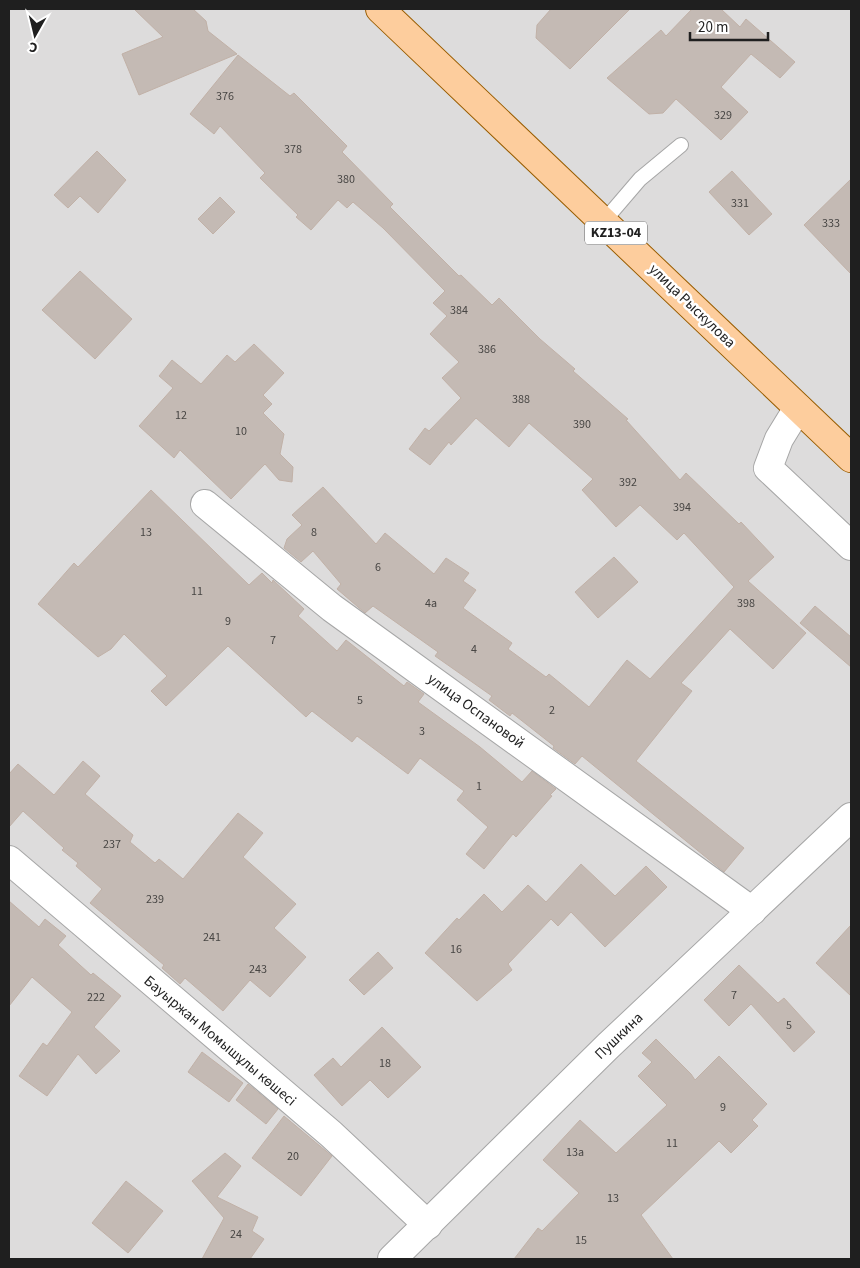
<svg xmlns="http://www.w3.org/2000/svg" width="860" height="1268" font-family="'Source Sans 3',sans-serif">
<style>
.residential{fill:#dddcdc}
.building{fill:#c4bab4;stroke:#c1b1a7}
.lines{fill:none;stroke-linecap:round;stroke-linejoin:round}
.service-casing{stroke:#a6a6a6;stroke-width:16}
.minor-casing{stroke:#a6a6a6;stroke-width:30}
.tertiary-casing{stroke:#a6a6a6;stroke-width:30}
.primary-casing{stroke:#995d00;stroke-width:30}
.service{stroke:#fff;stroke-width:14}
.minor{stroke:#fff;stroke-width:28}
.tertiary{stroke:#fff;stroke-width:28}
.primary{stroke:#fdcd9d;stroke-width:28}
.labels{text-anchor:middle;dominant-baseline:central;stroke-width:5;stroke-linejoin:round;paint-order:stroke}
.number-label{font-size:12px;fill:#484644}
.shield{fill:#fff;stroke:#626262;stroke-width:1}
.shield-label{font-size:14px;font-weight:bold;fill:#1f1f1f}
.street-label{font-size:15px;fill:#1f1f1f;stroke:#fff}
</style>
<rect width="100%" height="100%" fill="#f0ebe5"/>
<rect class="residential" x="9" y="9" width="842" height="1250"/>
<g class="building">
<polygon points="134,9 193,9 206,21 208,31 237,54 139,95 122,54 163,37"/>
<polygon points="551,9 630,9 570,69 536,38 537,25"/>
<polygon points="692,9 721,9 740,27 746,19 795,62 780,78 751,54 721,87 748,112 721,140 676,99 663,113 649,114 607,78 661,30 666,36"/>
<polygon points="238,55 290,96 294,93 347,146 342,152 393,204 390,207 459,276 461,275 492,305 499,298 540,339 575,369 573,371 628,419 626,420 680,480 686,473 739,524 741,522 774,557 748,581 806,633 773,669 730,629 681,683 692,691 636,761 744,848 724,872 582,756 575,764 553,748 554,746 512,713 510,716 489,700 492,696 435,656 438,652 373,606 365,613 337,589 341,584 313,551 301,562 284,548 287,539 302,525 292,515 323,487 376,544 385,533 434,574 446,558 469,573 463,581 476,590 463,608 512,643 508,649 546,677 549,674 589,707 627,660 650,679 734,587 684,533 677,540 640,505 616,527 582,490 593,479 529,423 509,447 476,418 451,445 449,442 430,465 409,449 425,428 429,431 461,398 442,378 459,362 430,334 447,316 433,303 445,291 383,228 353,202 347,208 338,200 311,230 296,217 298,215 260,178 265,173 220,126 214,134 190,114"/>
<polygon points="97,151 126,180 98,213 80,196 68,208 54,195"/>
<polygon points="732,171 772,214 749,235 709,192"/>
<polygon points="851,179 851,274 804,225"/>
<polygon points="220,197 235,212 213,234 198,219"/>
<polygon points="80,271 132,319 95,359 42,310"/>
<polygon points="254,344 284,373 263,395 272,404 263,413 284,434 280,454 293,467 292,482 279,480 265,464 231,499 180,450 174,458 139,426 173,388 159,376 172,360 201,384 227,355 235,362"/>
<polygon points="151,490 249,585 262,573 272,583 273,580 304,609 298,616 337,651 346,640 404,686 407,682 424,694 418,702 480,747 522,782 532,771 556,789 550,795 552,796 516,837 513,834 484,869 466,854 488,827 457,800 464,791 420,758 408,774 357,736 352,742 312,711 306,717 228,646 166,706 151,691 167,676 124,634 111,649 98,657 38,604 74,563 78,567"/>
<polygon points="614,557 638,582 598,618 575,592"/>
<polygon points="815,606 851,637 851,667 800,623"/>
<polygon points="83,761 100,776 85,794 133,835 130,842 155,863 159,859 183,879 238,813 263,833 243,857 296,904 274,928 306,957 270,997 250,980 223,1011 185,978 180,984 162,968 164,965 90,903 102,889 76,866 78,863 62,850 64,848 23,811 9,827 9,774 18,764 54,795"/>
<polygon points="581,864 615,896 646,866 667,887 605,947 571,912 558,926 551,919 508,964 512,970 477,1001 425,953 457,918 459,920 484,894 502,912 528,885 546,902"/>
<polygon points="9,901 39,927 45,919 66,936 58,945 91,975 93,973 121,996 94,1027 120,1051 96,1074 78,1054 47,1096 19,1076 43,1043 47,1046 72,1012 32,977 9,1006"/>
<polygon points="851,925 851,996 816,963"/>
<polygon points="378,952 393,968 364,995 349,980"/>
<polygon points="739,965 778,1003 784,998 815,1032 794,1052 751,1004 729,1026 704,1000"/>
<polygon points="382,1027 421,1067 388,1098 370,1080 342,1106 314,1075 333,1058 341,1067"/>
<polygon points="656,1039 691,1074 695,1080 719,1056 767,1104 752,1120 758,1126 731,1153 719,1141 641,1215 673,1259 514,1259 538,1228 542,1231 579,1193 543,1160 580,1120 616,1153 667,1105 638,1076 652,1062 642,1053"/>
<polygon points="202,1052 243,1083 229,1102 188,1072"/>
<polygon points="248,1084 278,1109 266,1124 236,1100"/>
<polygon points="284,1116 332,1156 301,1196 252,1158"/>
<polygon points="225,1153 241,1166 217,1197 258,1217 252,1231 264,1239 250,1259 202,1259 224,1218 192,1181"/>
<polygon points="126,1181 163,1211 128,1253 92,1223"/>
</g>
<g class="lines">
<defs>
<polyline id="service" points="604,221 640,179 681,145"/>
<g id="minor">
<polyline points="798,408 779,439 768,468 851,546"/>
<polyline points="205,504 332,608 752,911"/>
<polyline points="9,860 331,1134 428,1225"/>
</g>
<polyline id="tertiary" points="392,1259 608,1046 851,817"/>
<polyline id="primary" points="380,9 851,458"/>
</defs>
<use href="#service" class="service-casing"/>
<use href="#minor" class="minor-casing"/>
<use href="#tertiary" class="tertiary-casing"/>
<use href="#primary" class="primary-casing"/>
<use href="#service" class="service"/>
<use href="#minor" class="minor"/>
<use href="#tertiary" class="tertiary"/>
<use href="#primary" class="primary"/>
</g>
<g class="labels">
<g class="number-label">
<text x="225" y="96">376</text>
<text x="723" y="115">329</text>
<text x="293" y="149">378</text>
<text x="346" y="179">380</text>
<text x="740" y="203">331</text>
<text x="831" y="223">333</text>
<text x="459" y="310">384</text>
<text x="487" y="349">386</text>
<text x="521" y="399">388</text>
<text x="181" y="415">12</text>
<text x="582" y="424">390</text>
<text x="241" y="431">10</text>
<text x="628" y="482">392</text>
<text x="682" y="507">394</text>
<text x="146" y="532">13</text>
<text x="314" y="532">8</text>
<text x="378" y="567">6</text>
<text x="197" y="591">11</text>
<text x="431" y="603">4а</text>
<text x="746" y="603">398</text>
<text x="228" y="621">9</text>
<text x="273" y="640">7</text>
<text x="474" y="649">4</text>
<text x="360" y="700">5</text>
<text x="552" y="710">2</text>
<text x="422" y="731">3</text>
<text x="479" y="786">1</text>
<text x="112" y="844">237</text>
<text x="155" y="899">239</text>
<text x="212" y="937">241</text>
<text x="456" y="949">16</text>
<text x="258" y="969">243</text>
<text x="734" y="995">7</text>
<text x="96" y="997">222</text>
<text x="789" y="1025">5</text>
<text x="385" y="1063">18</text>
<text x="723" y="1107">9</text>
<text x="672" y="1143">11</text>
<text x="575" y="1152">13а</text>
<text x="293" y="1156">20</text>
<text x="613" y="1198">13</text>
<text x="236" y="1234">24</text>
<text x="581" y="1240">15</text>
</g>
<rect class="shield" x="585" y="221.5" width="62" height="23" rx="4"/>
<g class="shield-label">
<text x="616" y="233">KZ13-04</text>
</g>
<g class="street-label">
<text transform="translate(692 306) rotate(44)">улица Рыскулова</text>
<text transform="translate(476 711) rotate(36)">улица Оспановой</text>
<text transform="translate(619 1036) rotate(-44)">Пушкина</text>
<text transform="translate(220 1041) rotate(40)">Бауыржан Момышұлы көшесі</text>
</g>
</g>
<rect width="860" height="1268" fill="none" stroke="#1f1f1f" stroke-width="20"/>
<g transform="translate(35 35) rotate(188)" stroke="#ffffff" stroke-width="4" paint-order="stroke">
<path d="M0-4L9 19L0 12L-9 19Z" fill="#1f1f1f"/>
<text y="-8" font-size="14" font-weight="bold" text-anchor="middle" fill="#1f1f1f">С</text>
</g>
<path d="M690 32v8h78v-8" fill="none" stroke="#1f1f1f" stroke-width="2.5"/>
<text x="698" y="32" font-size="15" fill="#1f1f1f" stroke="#ffffff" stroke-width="4" paint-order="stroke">20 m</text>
</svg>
